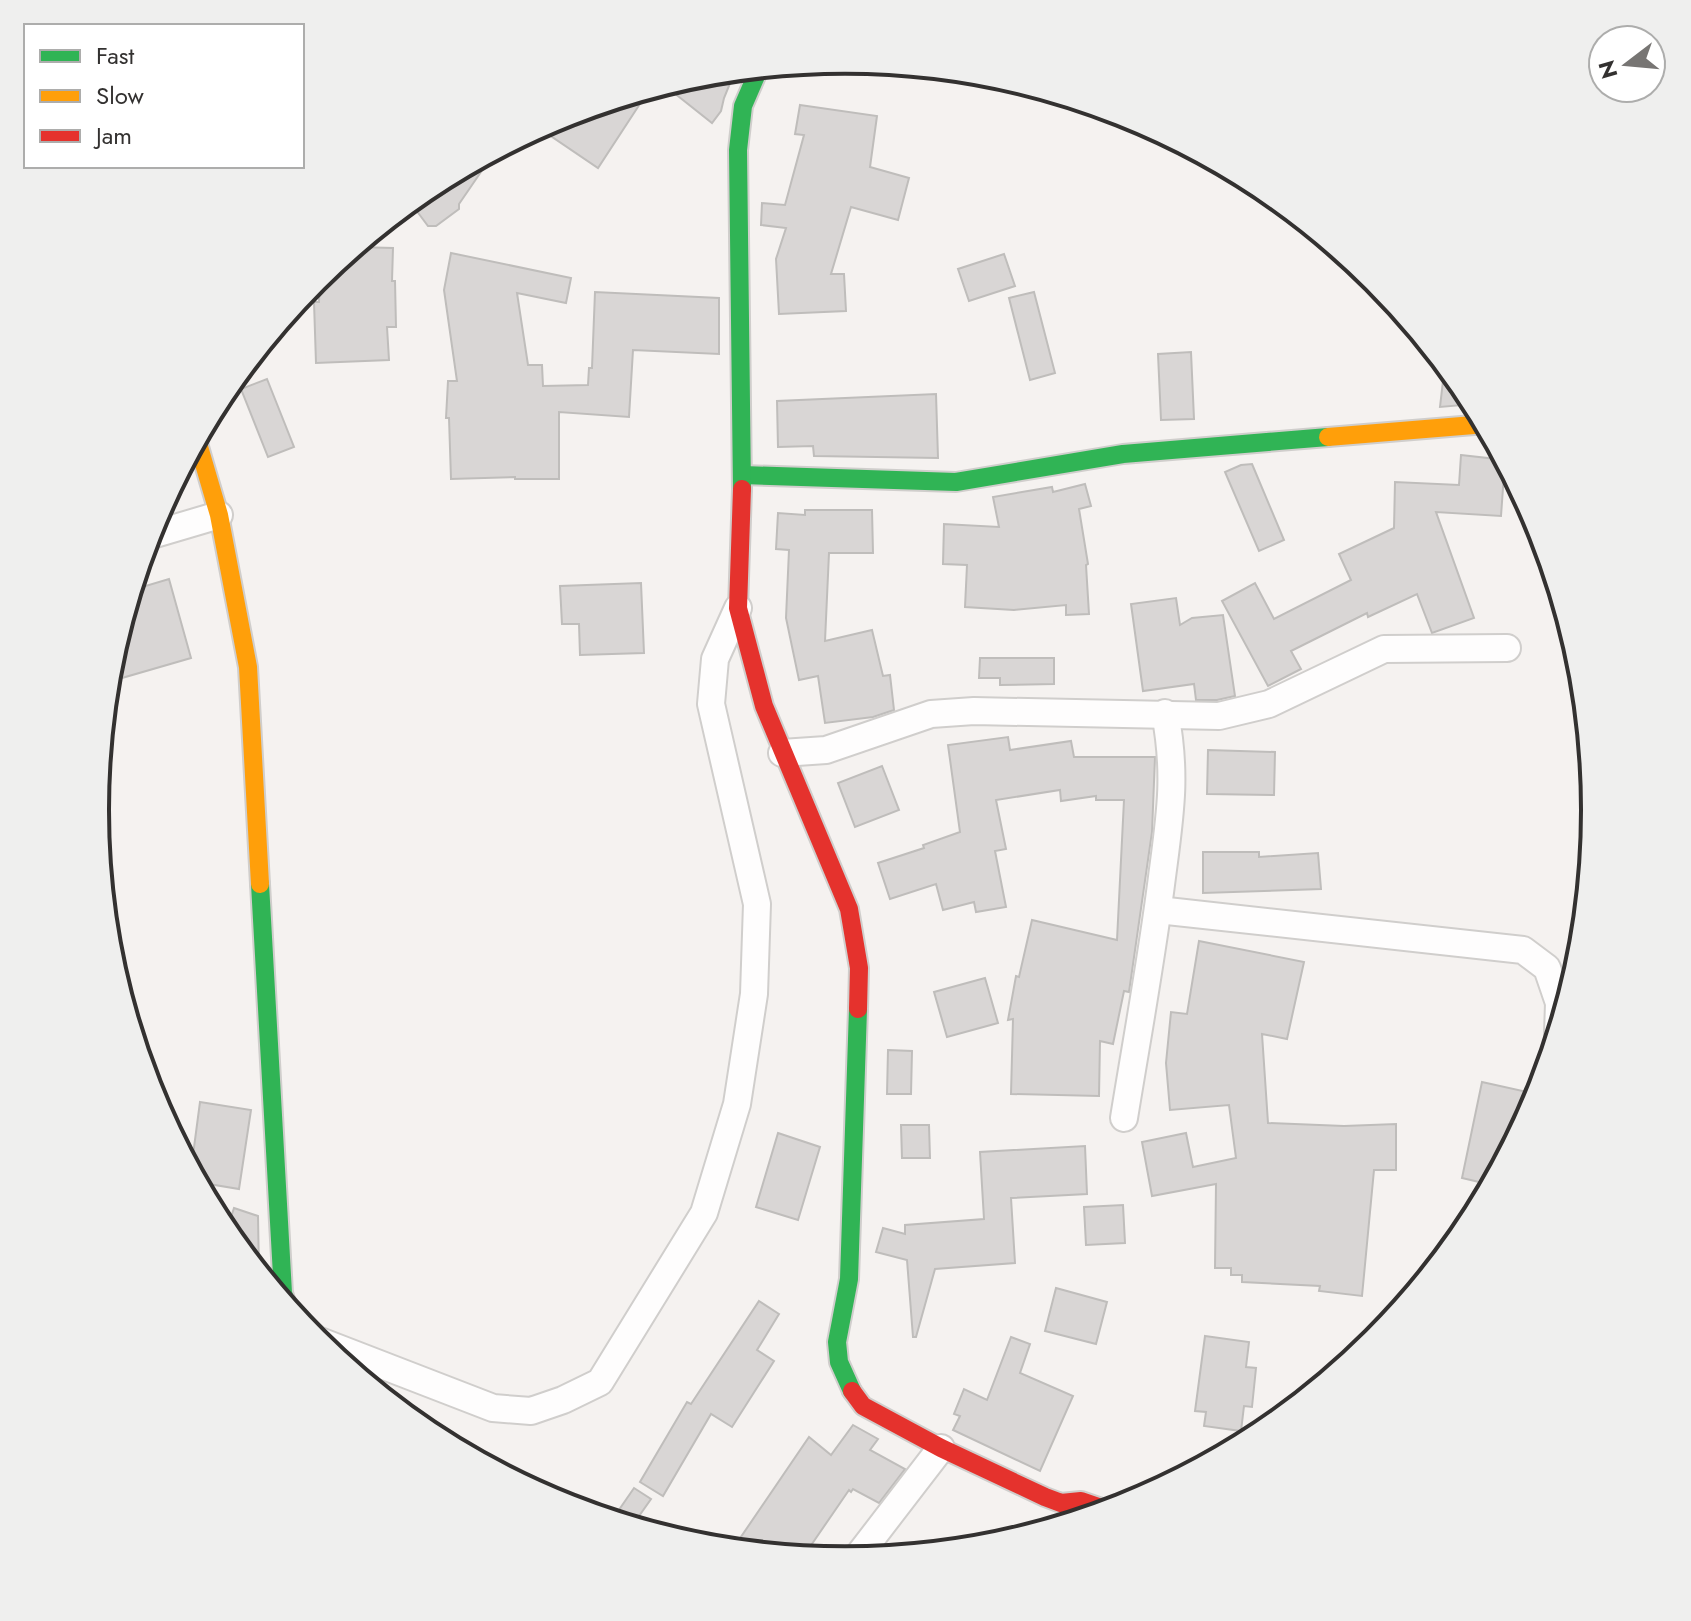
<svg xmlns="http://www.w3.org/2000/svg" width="1691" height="1621" font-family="Jost,sans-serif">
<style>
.building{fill:#d9d6d5;stroke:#bfbdbb;stroke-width:2}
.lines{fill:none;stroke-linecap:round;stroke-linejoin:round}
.street-casing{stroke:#d0cecc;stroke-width:30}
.fast-casing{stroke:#d0cecc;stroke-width:22}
.slow-casing{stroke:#d0cecc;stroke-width:22}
.jam-casing{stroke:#d0cecc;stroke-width:22}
.street{stroke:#fefdfd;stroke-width:26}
.fast{stroke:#30b455;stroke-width:18}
.slow{stroke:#ff9f0a;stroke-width:18}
.jam{stroke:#e5322d;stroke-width:18}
.rim{fill:none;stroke:#333130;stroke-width:4}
</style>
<rect width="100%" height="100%" fill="#f5f2f0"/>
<g class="building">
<polygon points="735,71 724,98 721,111 712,123 664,85 700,74"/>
<polygon points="649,90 598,168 539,128 559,117"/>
<polygon points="800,105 877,116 870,167 909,178 898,220 851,207 831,274 844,274 846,311 779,314 776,259 786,228 761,225 762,203 785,205 804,135 795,134"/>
<polygon points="496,150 459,204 459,209 436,226 428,226 410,202 429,186"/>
<polygon points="355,247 393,248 392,281 395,281 396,327 387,327 389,360 316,363 314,302 319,302 320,275"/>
<polygon points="451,253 571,278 566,303 517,293 528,365 542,365 543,386 588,385 589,368 592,368 595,292 719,298 719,354 633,350 629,417 559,412 559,479 515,479 515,477 451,479 449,418 446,418 448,381 457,381 444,290"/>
<polygon points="1004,254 1015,286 969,301 958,269"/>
<polygon points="1034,292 1055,373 1030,380 1009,298"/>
<polygon points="1191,352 1194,419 1161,420 1158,354"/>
<polygon points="1445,364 1470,394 1475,404 1440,407"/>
<polygon points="267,379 294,447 268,457 241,389"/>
<polygon points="936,394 938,458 814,456 813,446 778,447 777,401"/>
<polygon points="1461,455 1505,460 1501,516 1436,512 1474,618 1432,633 1417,594 1368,617 1367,613 1291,651 1301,669 1268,686 1222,601 1255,583 1274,619 1351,580 1339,554 1394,528 1395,482 1459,485"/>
<polygon points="1252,464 1284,540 1259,551 1225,472 1241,465"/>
<polygon points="1085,484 1091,506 1079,509 1088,564 1086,565 1089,614 1066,615 1066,605 1014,610 965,607 967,565 943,564 944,524 999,527 993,497 1052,487 1053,492"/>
<polygon points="805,510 872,510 873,553 829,553 825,641 872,630 883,676 890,675 894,710 873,717 825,723 818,676 799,680 786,618 789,550 776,549 778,513 805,515"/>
<polygon points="169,579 191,658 108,682 110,664 132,590"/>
<polygon points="641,583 644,653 580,655 579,624 562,624 560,586"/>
<polygon points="1176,598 1180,625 1192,618 1223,615 1235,696 1217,700 1196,700 1194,684 1143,691 1131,604"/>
<polygon points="980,658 1054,658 1054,684 1000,685 1000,678 979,678"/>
<polygon points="1008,737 1010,750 1071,741 1074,757 1155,757 1152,832 1129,992 1124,991 1113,1044 1100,1041 1099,1096 1011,1094 1013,1019 1008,1020 1016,976 1019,977 1032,920 1117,940 1124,800 1096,800 1096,796 1061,801 1060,790 996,800 1006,849 995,851 1006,907 976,912 974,902 943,910 936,884 890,899 878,863 924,848 923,845 960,832 948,745"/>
<polygon points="1208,750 1275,752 1274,795 1207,794"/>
<polygon points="882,766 899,810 855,827 838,783"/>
<polygon points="1203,852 1259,852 1259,857 1318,853 1321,889 1203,893"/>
<polygon points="1199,941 1304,962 1287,1039 1262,1034 1268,1123 1344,1126 1396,1124 1396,1170 1374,1170 1362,1296 1319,1291 1320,1286 1242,1282 1242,1275 1231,1275 1231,1268 1215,1268 1216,1184 1152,1196 1142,1142 1186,1133 1193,1167 1236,1158 1229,1105 1170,1110 1166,1063 1171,1012 1187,1014"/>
<polygon points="985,978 998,1023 947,1037 934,992"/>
<polygon points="888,1050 912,1051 911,1094 887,1094"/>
<polygon points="1482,1082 1527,1092 1517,1139 1492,1185 1462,1178"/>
<polygon points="200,1102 251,1110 239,1189 197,1182 191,1170"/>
<polygon points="901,1125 929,1125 930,1158 902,1158"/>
<polygon points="778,1133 820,1147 798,1220 756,1207"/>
<polygon points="1085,1146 1087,1194 1011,1198 1015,1263 935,1269 916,1337 913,1337 907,1260 876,1252 883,1228 905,1234 905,1225 984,1219 980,1152"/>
<polygon points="1123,1205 1125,1243 1086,1245 1084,1207"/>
<polygon points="234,1208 258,1216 259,1273 226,1233"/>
<polygon points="1056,1288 1107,1302 1096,1344 1045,1331"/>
<polygon points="759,1301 779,1314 757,1350 774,1361 732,1427 711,1414 663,1496 640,1482 687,1402 691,1404"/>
<polygon points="1205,1336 1249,1342 1246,1367 1256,1368 1252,1407 1244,1406 1241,1431 1204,1426 1206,1412 1195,1411"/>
<polygon points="1011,1337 1030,1344 1020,1373 1073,1396 1040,1471 953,1430 960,1416 954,1414 964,1389 987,1400"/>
<polygon points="853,1425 878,1439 870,1450 905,1469 879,1503 853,1489 851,1492 849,1490 803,1557 732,1550 809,1437 831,1455"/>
<polygon points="634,1488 651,1499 632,1526 612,1520"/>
</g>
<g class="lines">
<defs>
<g id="street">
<polyline points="148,536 219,515"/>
<polyline points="782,753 826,750 931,714 974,711 1219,716 1269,704 1384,649 1507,648"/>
<polyline points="1158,910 1523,950 1547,968 1559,1003 1558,1034"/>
<path d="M1124,1118C1137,1038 1152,957 1162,877C1170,816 1177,775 1165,713"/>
<polyline points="306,1331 317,1340 493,1408 531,1411 563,1400 600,1382 704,1213 737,1104 754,994 757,904 711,704 715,659 738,608"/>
<polyline points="855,1560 941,1448"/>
</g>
<g id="fast">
<polyline points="743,475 956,482 1123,454 1328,437"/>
<polyline points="742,489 738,150 743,106 759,69"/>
<polyline points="260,884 283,1293 288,1309"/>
<polyline points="852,1391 839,1362 837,1342 849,1279 858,1009"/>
</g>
<g id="slow">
<polyline points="1328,437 1486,424"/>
<polyline points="197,440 219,515 248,667 260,884"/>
</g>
<g id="jam">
<polyline points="742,489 738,608 764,706 849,909 859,968 858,1009"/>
<polyline points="852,1391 863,1406 941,1448 1045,1497 1061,1503 1081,1501 1110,1511"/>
</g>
</defs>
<use href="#street" class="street-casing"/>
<use href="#fast" class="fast-casing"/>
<use href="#slow" class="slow-casing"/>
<use href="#jam" class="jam-casing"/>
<use href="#street" class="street"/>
<use href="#fast" class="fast"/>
<use href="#slow" class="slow"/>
<use href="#jam" class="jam"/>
</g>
<path d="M0 0H1691V1621H0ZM109 810a736 736 0 1 1 1472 0a736 736 0 1 1-1472 0Z" fill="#efefee" fill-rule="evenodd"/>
<path class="rim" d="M109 810a736 736 0 1 1 1472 0a736 736 0 1 1-1472 0Z"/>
<rect x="24" y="24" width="280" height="144" fill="#ffffff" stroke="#adadac" stroke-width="2"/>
<rect x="40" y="50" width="40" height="12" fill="#30b455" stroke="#adadac" stroke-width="2"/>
<text x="96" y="64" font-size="24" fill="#333130">Fast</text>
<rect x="40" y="90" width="40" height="12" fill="#ff9f0a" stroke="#adadac" stroke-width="2"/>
<text x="96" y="104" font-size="24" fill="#333130">Slow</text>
<rect x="40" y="130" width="40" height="12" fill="#e5322d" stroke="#adadac" stroke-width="2"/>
<text x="96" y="144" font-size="24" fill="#333130">Jam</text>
<g transform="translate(1627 64) rotate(254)"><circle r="38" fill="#ffffff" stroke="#adadac" stroke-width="2"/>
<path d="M0-6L14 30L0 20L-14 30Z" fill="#777573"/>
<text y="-12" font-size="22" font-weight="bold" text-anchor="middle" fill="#333130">N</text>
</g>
</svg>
